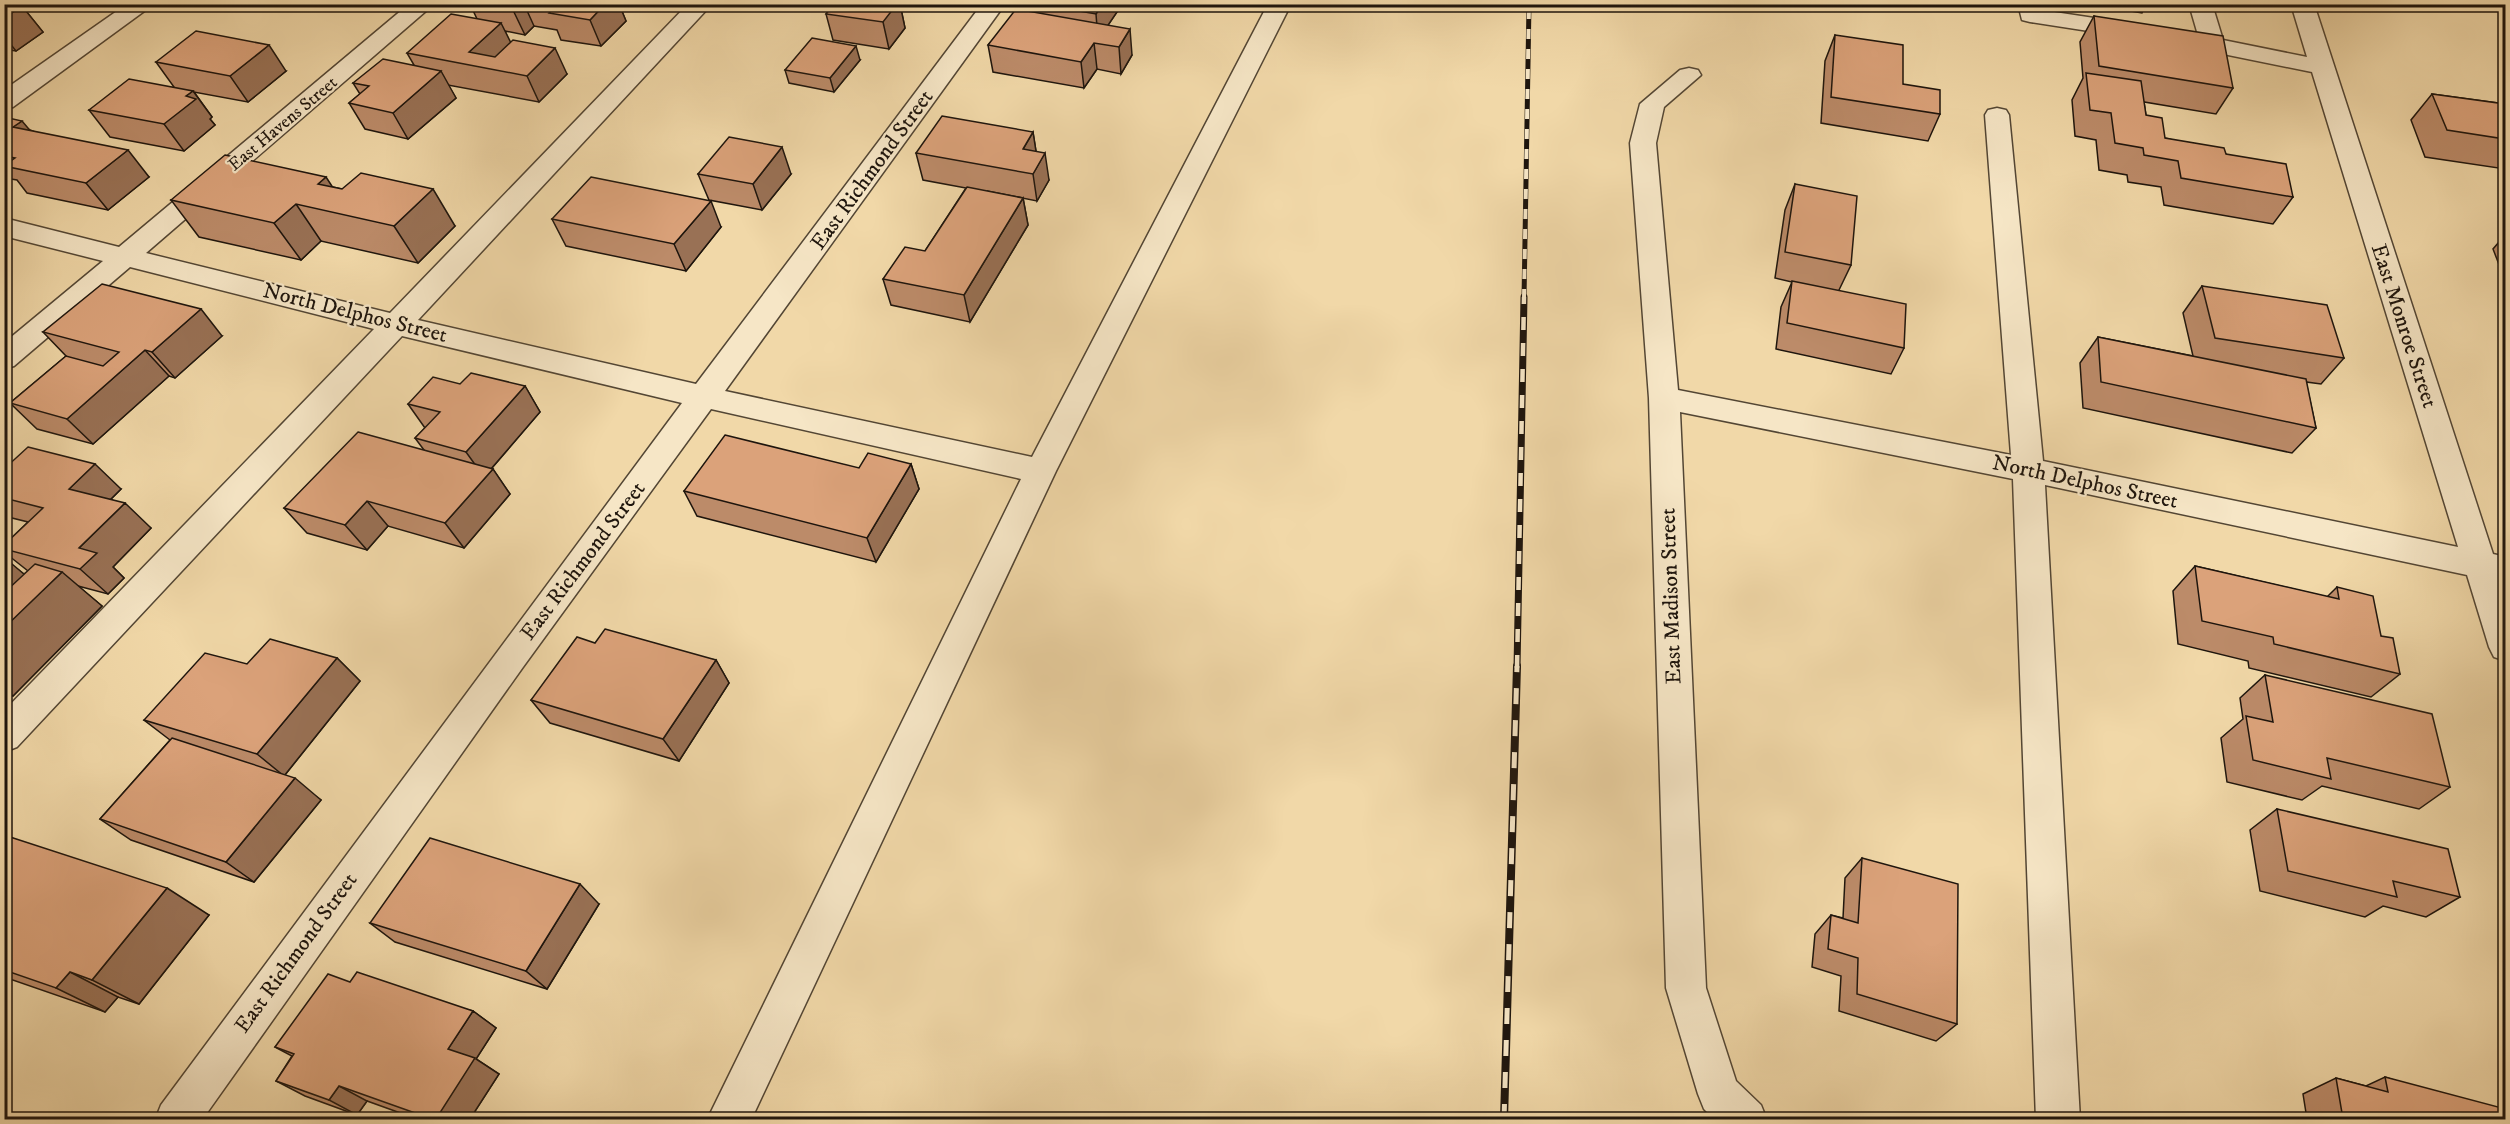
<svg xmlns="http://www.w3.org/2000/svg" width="2510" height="1124" font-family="'IM FELL DW Pica',serif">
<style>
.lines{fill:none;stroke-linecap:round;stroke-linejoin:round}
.minor-casing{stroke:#534634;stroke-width:3}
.minor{fill:#f6e6c6;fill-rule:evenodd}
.rail-far2-casing{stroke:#1e150d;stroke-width:5}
.rail-far1-casing{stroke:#1e150d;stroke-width:7}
.rail-casing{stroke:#1e150d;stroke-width:8}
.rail-far2{stroke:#f6e6c6;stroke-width:4;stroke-dasharray:10;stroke-linecap:butt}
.rail-far1{stroke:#f6e6c6;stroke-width:4.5;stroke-dasharray:13;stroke-linecap:butt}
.rail{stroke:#f6e6c6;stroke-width:5;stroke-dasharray:16;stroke-linecap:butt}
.wall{fill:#bc8b69;stroke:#1e150d;stroke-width:1.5}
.shaded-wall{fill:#997155;stroke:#1e150d;stroke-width:1.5}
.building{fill:#dba27a;stroke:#1e150d;stroke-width:1.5}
.labels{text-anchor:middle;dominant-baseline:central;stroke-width:4.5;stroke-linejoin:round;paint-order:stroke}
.far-street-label{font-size:18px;fill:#1e150d;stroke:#f6e6c6}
.street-label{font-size:22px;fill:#1e150d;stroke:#f6e6c6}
</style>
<rect width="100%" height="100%" fill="#f1d8a8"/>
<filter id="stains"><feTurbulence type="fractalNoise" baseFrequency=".00333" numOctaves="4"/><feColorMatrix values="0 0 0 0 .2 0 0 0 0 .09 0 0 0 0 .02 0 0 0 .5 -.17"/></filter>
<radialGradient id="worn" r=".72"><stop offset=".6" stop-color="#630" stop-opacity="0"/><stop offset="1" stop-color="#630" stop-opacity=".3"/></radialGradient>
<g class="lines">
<defs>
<g id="minor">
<polygon points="127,4 154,4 13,107 4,109 4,90"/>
<polygon points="409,4 434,4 146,253 390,313 688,4 712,4 418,320 696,384 982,4 1005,4 725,391 1032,457 1268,4 1291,4 1056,471 751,1120 707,1120 1021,479 711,409 523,667 202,1120 155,1120 161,1105 682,403 402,336 17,747 4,752 4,711 374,329 130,267 14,366 4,369 4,343 103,261 4,236 4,218 119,247"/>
<polygon points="2018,4 2040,4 2041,10 2134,24 2142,26 2146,31 2142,36 2134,38 2030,22 2022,20"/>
<polygon points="2189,4 2212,4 2223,40 2307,57 2291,4 2314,4 2493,554 2506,557 2506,583 2502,582 2506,593 2506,661 2494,657 2489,647 2467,575 2045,485 2080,1120 2036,1120 2013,479 1680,412 1706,988 1736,1081 1761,1105 1767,1120 1715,1120 1704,1109 1698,1094 1666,988 1649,398 1630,143 1640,104 1680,70 1689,68 1698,70 1701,75 1664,107 1656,143 1678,390 2011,455 1985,115 1988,110 1997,108 2006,110 2009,115 2043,461 2458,547 2312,72 2174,44 2170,39 2174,34 2182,32 2198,35"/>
</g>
</defs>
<use href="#minor" class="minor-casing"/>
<use href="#minor" class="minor"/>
<defs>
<polyline id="rail-far2" points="1524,299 1529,4"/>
<polyline id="rail-far1" points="1517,668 1524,297"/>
<polyline id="rail" points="1504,1120 1517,666"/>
</defs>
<use href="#rail-far2" class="rail-far2-casing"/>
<use href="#rail-far1" class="rail-far1-casing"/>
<use href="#rail" class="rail-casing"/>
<use href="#rail-far2" class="rail-far2"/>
<use href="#rail-far1" class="rail-far1"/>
<use href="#rail" class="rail"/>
</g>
<g class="wall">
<polygon points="4,4 22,6 43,32 16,51 4,49"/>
<polygon points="342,4 362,4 358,7"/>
<polygon points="470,4 619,4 626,21 601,46 561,40 557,30 534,26 525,35 505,31 510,43 567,74 539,102 448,85 456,98 408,139 365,129 349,103 360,94 353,83 414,65 407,53 477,19"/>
<polygon points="834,4 900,4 905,28 889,49 833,40 826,14"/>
<polygon points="1020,4 1119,4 1119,9 1108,25 1132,55 1121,74 1097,69 1084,88 993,72 988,45 1021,10"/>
<polygon points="2089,4 2146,4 2142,13"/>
<polygon points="2094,16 2233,88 2216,114 2144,102 2146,115 2165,138 2226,154 2293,197 2273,224 2164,205 2161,187 2128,182 2127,175 2099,170 2096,140 2075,136 2072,100 2083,78 2080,42"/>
<polygon points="1835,35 1903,84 1940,114 1928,141 1821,123 1825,61"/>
<polygon points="860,60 834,92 789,83 785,70"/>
<polygon points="156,62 286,71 248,102 194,92 212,117 210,119 215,125 184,151 110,137 89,110 174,87"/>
<polygon points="2432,94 2505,104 2505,169 2425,157 2411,120"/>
<polygon points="4,117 30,130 149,177 108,210 27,193 17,180 5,178 4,179"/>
<polygon points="1033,132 1036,151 1049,180 1037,201 987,191 1023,198 1028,225 970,322 891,305 883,279 925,251 966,188 923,180 916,153"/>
<polygon points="698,174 791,174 762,210 709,200"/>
<polygon points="1795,184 1851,265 1839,290 1904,348 1891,374 1776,349 1781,307 1792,282 1775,278 1785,210"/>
<polygon points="333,187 342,189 455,226 418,263 321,241 301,260 199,237 171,200"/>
<polygon points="552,219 721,227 686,271 566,246"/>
<polygon points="2505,235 2505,280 2493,249"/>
<polygon points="2202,286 2344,358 2321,384 2306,382 2316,428 2292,453 2083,408 2080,363 2098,337 2193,356 2183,313"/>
<polygon points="43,332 222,336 175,378 169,376 93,444 37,429 10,403 66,356"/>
<polygon points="460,384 525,386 540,412 492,468 510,494 464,548 388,526 367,550 307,533 284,508 424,450 415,438 425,428 408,404"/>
<polygon points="911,464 919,489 876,562 697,516 684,491 859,468"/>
<polygon points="4,469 121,489 111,499 151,528 113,567 124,578 108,594 78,586 102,606 13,696 4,693 4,559 24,574 28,571 4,552 4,545 28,522 8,517 4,514"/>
<polygon points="2195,566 2327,597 2337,587 2381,636 2400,674 2371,697 2249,668 2248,661 2178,644 2173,591"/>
<polygon points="595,643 716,660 729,683 679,761 550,723 531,700"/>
<polygon points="337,658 360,681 285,775 321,800 254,882 131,840 100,819 170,740 144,720 247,664"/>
<polygon points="2265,675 2450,787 2419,809 2322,786 2302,800 2227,782 2221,738 2243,719 2240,698"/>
<polygon points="2277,809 2460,897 2426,917 2383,906 2365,917 2260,891 2250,830"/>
<polygon points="4,835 209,915 139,1004 118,997 105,1012 4,977"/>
<polygon points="1862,858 1957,1024 1936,1041 1839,1011 1841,976 1812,967 1815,934 1831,915 1843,918 1845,878"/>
<polygon points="599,904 547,989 395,942 370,923"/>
<polygon points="350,982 473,1011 496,1028 476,1059 499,1074 470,1119 417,1119 367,1101 357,1115 305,1096 276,1081 292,1056 275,1047"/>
<polygon points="2385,1077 2505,1119 2307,1119 2303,1094 2336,1078 2366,1086"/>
</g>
<g class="shaded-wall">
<polygon points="4,4 19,4 21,7 22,6 43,32 16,51 4,36"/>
<polygon points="516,4 524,4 534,26 525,35 512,8"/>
<polygon points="605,4 619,4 626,21 601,46 590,20"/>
<polygon points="887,4 900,4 905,28 889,49 883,22"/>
<polygon points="1102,4 1119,4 1119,9 1098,40 1096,14"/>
<polygon points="501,23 514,49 493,69 469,52"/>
<polygon points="1130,29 1132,55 1121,74 1119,47"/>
<polygon points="1094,43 1097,69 1084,88 1081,62"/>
<polygon points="269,45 286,71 248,102 230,76"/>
<polygon points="856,46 860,60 834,92 830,78"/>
<polygon points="555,48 567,74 539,102 527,76"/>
<polygon points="441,71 456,98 408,139 393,113"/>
<polygon points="193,91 212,117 210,119 215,125 184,151 164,124 186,96"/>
<polygon points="22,121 44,147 13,127"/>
<polygon points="1033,132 1037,158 1023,149"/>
<polygon points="782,147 791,174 762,210 753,184"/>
<polygon points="128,150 149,177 108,210 86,183"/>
<polygon points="1045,153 1049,180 1037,201 1033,174"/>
<polygon points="326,177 350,214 318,184"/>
<polygon points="433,189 455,226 418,263 394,226"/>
<polygon points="1023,198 1028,225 970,322 964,295"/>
<polygon points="711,201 721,227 686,271 674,244"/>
<polygon points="296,204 321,241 301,260 274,223"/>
<polygon points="201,309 222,336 175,378 152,352"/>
<polygon points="145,350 169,376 93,444 67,419"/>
<polygon points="525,386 540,412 484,477 466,452"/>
<polygon points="95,464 121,489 96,514 69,489"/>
<polygon points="911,464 919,489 876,562 867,538"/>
<polygon points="493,469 510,494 464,548 445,523"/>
<polygon points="367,501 388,526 367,550 345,525"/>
<polygon points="125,503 151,528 113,567 124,578 108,594 80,569 79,548"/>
<polygon points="6,559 43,590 62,572 102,606 13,696 4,690 4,560"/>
<polygon points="337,658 360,681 284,776 257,754"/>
<polygon points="716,660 729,683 679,761 663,739"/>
<polygon points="295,778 321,800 254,882 226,862"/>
<polygon points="580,884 599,904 547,989 526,971"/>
<polygon points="167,888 209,915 139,1004 92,980"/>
<polygon points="70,972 118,997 105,1012 56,988"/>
<polygon points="473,1011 496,1028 476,1059 499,1074 470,1119 436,1119 448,1049"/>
<polygon points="339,1086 367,1101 357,1115 329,1100"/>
</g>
<g class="building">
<polygon points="4,4 14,4 22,6 4,18"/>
<polygon points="489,4 516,4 512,8"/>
<polygon points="552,4 605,4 590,20 549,13 557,5"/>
<polygon points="834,4 897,4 883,22 826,14"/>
<polygon points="1039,4 1102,4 1096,14"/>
<polygon points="1016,9 1130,29 1119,47 1094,43 1081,62 988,45"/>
<polygon points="451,14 501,23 469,52 495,57 513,40 555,48 527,76 407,53"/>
<polygon points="2094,16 2223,36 2233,88 2099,66"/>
<polygon points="196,31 269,45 230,76 156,62"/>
<polygon points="1835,35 1903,45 1903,84 1940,90 1940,114 1831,97"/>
<polygon points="812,38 856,46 830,78 785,70"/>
<polygon points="383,59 441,71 393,113 349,103 369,86 353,83"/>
<polygon points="2086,73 2141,81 2146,115 2162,118 2165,138 2224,148 2226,154 2286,164 2293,197 2181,178 2178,161 2144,155 2143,148 2115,143 2111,113 2090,110"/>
<polygon points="129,79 193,91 186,96 196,99 164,124 89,110"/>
<polygon points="2432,94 2505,104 2505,139 2447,130"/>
<polygon points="942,116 1033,132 1023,149 1045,153 1033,174 916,153"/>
<polygon points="4,117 22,121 13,127 128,150 86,183 4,166 15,158 4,156"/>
<polygon points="729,137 782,147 753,184 698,174"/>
<polygon points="225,155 326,177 318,184 342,189 361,173 433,189 394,226 296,204 274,223 171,200"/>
<polygon points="591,177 711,201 674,244 552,219"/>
<polygon points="1795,184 1857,196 1851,265 1785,252"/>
<polygon points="967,187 1023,198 964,295 883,279 905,247 925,251"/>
<polygon points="1792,281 1906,304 1904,348 1787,323"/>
<polygon points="102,284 201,309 152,352 145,350 67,419 10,403 66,356 103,366 119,352 43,332"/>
<polygon points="2202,286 2327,305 2344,358 2215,338"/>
<polygon points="2098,337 2306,379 2316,428 2101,382"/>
<polygon points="471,373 525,386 466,452 415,438 440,412 408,404 433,377 460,384"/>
<polygon points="358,432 493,469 445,523 367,501 345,525 284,508"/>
<polygon points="725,435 859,468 868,453 911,464 867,538 684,491"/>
<polygon points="28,447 95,464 69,489 125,503 79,548 97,553 80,569 4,549 4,545 43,508 4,498 4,469"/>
<polygon points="35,564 62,572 4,628 4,593"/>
<polygon points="2195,566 2339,599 2337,587 2373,596 2381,636 2393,638 2400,674 2274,644 2273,637 2202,621"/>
<polygon points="605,629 716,660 663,739 531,700 577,637 595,643"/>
<polygon points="270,639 337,658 257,754 144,720 205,653 247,664"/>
<polygon points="2265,675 2432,714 2450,787 2327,758 2331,779 2253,760 2246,716 2273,722"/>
<polygon points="172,738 295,778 226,862 100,819"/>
<polygon points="2277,809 2448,849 2460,897 2393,881 2397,897 2288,871"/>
<polygon points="4,835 167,888 92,980 70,972 56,988 4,970"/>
<polygon points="430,838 580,884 526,971 370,923"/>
<polygon points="1862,858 1958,884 1957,1024 1857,994 1858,958 1828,949 1831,915 1858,923"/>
<polygon points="357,972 473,1011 448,1049 475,1058 436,1119 432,1119 339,1086 329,1100 276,1081 294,1054 275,1047 328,974 350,982"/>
<polygon points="2385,1077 2502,1108 2505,1119 2343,1119 2336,1078 2388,1092"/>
</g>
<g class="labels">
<g class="far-street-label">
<text transform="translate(283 124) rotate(-40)">East Havens Street</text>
</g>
<g class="street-label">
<text transform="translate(872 170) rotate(-54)">East Richmond Street</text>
<text transform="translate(355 313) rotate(14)">North Delphos Street</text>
<text transform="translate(2404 326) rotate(72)">East Monroe Street</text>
<text transform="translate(2085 482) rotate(12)">North Delphos Street</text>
<text transform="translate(583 561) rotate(-53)">East Richmond Street</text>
<text transform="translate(1671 596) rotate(-92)">East Madison Street</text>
<text transform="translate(296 953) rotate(-54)">East Richmond Street</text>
</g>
</g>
<rect width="2510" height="1124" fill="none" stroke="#f1d8a8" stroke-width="24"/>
<rect x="6" y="6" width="2498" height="1112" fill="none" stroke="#1e150d" stroke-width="3"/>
<rect x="12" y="12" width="2486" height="1100" fill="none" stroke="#1e150d" stroke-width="1.5"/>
<rect width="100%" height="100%" filter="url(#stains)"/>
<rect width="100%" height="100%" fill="url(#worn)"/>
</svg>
